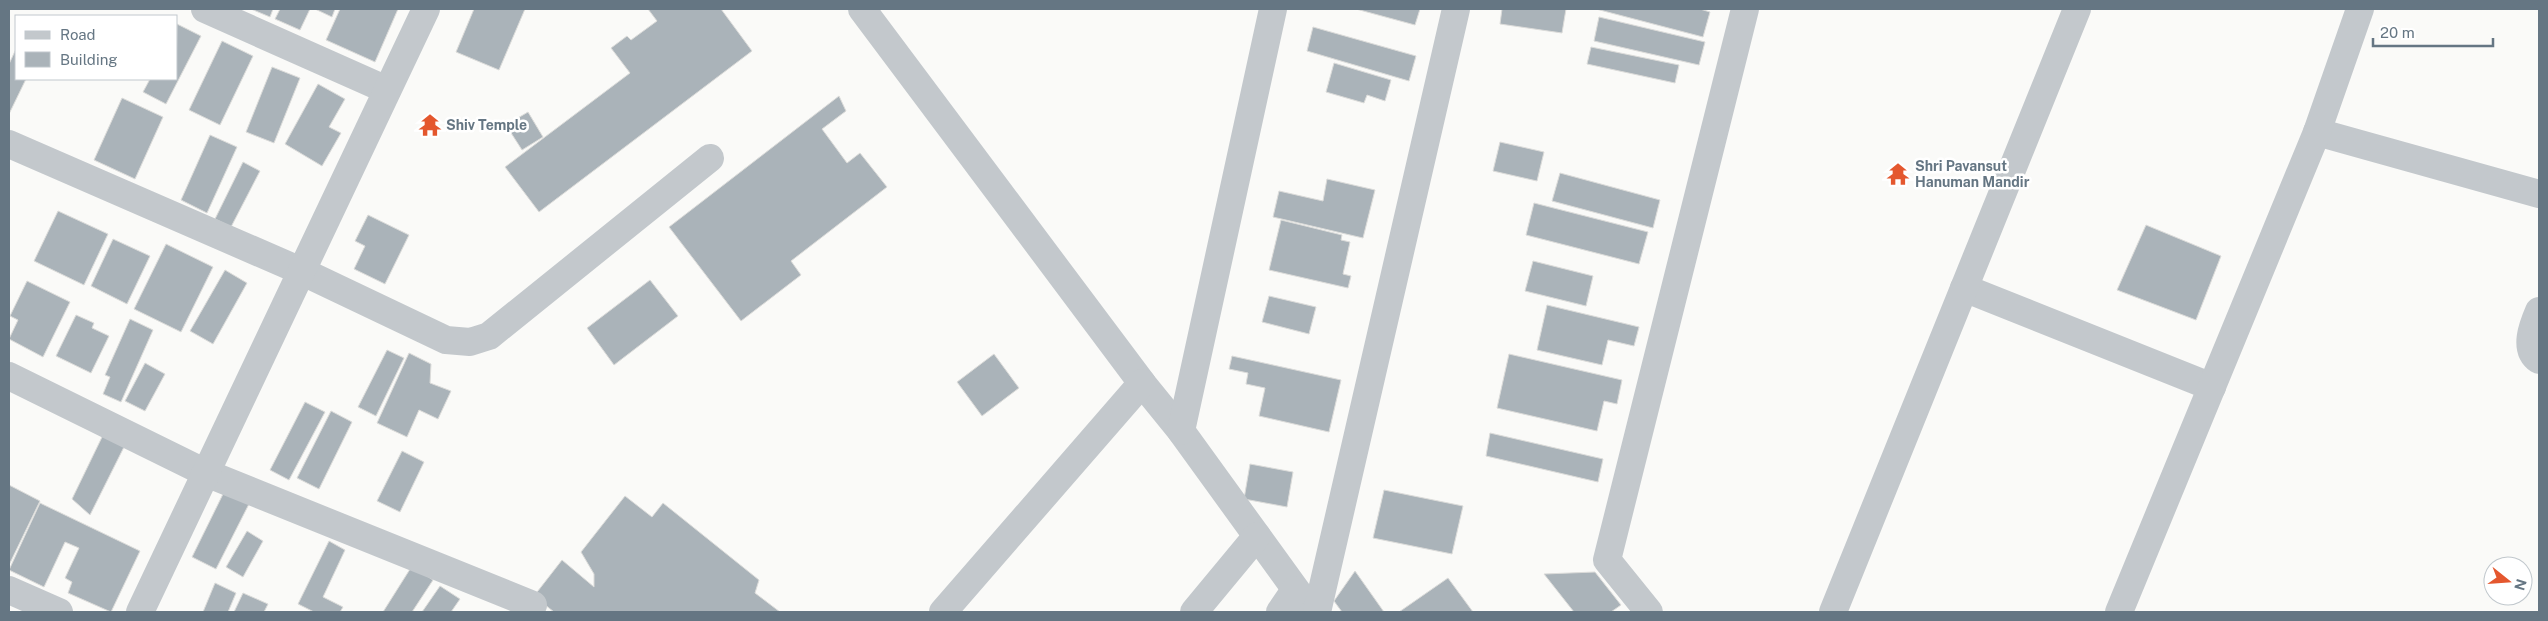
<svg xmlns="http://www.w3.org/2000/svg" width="2548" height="621" font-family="'Public Sans',sans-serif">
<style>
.building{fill:#aab3b9;stroke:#dcdcda}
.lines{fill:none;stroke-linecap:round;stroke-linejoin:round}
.minor{stroke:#c3c8cc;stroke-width:28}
.labels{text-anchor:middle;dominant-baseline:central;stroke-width:5;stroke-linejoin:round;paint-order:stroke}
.poi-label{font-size:14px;font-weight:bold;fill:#657683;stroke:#fff;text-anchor:start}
</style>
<rect width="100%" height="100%" fill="#fafaf8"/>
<g class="building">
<polygon points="251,9 273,9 270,17"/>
<polygon points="280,9 310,9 300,30 275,19"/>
<polygon points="315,9 335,9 332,17"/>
<polygon points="340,9 398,9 375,62 326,40"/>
<polygon points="474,9 525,9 499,70 456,52"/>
<polygon points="648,9 721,9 752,51 539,212 505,167 630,73 611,48 627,36 631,40 657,21"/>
<polygon points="1356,9 1420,9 1415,25"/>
<polygon points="1502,9 1566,9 1562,33 1500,24"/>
<polygon points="1596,9 1700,9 1710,12 1703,37"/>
<polygon points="1599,17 1705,42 1699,65 1594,41"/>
<polygon points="177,24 201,36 166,104 143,92 150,79 176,79"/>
<polygon points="1313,27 1416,56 1409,81 1307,51"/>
<polygon points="222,41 253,56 220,125 189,110"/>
<polygon points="1591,47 1679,65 1675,83 1587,64"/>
<polygon points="16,49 16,79 26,79 9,114 9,64"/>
<polygon points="1334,63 1391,80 1385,101 1367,95 1364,103 1326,92"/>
<polygon points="272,67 300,78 274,143 246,132"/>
<polygon points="318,84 345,99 329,127 341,133 322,166 285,144"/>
<polygon points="839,96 846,111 822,129 847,163 860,153 887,187 791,261 801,275 741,321 669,227"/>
<polygon points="122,98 163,117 135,179 94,160"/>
<polygon points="528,112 543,137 522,150 506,125"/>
<polygon points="210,135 237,147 207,213 181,200"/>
<polygon points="1500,142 1544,152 1537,181 1493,171"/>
<polygon points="243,162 260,171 231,227 215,219"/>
<polygon points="1560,173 1660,200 1653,228 1552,201"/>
<polygon points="1327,179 1375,190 1363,238 1273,217 1279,191 1323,201"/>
<polygon points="1534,203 1648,232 1639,264 1526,235"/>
<polygon points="58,211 108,234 84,285 34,261"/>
<polygon points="368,215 409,235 385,284 354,269 365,246 355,241"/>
<polygon points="1281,220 1342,235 1341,240 1350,242 1343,274 1351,276 1348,288 1269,270"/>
<polygon points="2146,225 2221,256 2196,320 2117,290"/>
<polygon points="113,239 150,256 127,304 91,286"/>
<polygon points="166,244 213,267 181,332 134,309"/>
<polygon points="1533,261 1593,276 1586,306 1525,291"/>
<polygon points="225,270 247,283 213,344 190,331"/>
<polygon points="650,280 678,316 614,365 587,328"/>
<polygon points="27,281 70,302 43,357 9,339 18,320 10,316"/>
<polygon points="1269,296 1316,307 1309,334 1262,322"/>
<polygon points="1547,305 1639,327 1634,346 1608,340 1602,365 1537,350"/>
<polygon points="76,315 94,323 92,328 109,336 91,373 56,356"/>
<polygon points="130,319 153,330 121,402 103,394 110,377 105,375"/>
<polygon points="387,350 404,358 376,416 358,407"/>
<polygon points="409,353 431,364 430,383 451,391 438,419 419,410 407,437 377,423"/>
<polygon points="994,354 1019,388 982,416 957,382"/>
<polygon points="1509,354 1622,380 1617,404 1604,401 1597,431 1497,408"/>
<polygon points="1232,356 1341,380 1329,432 1259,416 1265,388 1246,384 1248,373 1229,369"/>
<polygon points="145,363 165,374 145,411 125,401"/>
<polygon points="305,402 325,412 289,480 270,470"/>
<polygon points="331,411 352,422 319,489 297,478"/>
<polygon points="104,433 126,443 90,515 72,499"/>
<polygon points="1490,433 1603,459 1598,482 1486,456"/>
<polygon points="402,451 424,462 400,512 377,501"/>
<polygon points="1250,464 1293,472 1287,507 1244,499"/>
<polygon points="9,485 40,501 9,565"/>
<polygon points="225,490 250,502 216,569 192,557"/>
<polygon points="1384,490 1463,506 1452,554 1373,538"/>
<polygon points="625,496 652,517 663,503 759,580 755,593 780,612 554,612 534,596 562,560 594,587 594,574 581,552"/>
<polygon points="40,503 140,551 111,612 68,593 72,582 65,578 79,548 65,542 44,587 9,570"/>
<polygon points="247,531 263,541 243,577 226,567"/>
<polygon points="329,541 345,550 323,597 343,607 340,612 314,612 298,604"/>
<polygon points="412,566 433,580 412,612 383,612"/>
<polygon points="1355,571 1384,612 1342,612 1334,601"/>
<polygon points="1595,572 1621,605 1611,612 1574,612 1544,574"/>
<polygon points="1448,578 1473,612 1399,612"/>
<polygon points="215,583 236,593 228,612 203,612"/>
<polygon points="440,586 460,599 451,612 422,612"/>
<polygon points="243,593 268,604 264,612 234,612"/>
</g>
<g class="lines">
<g class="minor">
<polyline points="205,9 387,90"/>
<polyline points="862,9 1142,383 1181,431 1312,612"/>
<polyline points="2317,132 2539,194"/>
<polyline points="9,144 301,271 446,340 470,342 489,336 710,158"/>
<polyline points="1964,288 2212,387"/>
<path d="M2539,311C2533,325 2523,349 2539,360"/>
<polyline points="9,376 206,473 533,605"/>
<polyline points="1181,431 1273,9"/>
<polyline points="9,590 59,612"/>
<polyline points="140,612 426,9"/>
<polyline points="943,612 1142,383"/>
<polyline points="1194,612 1257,536"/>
<polyline points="1280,612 1295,590"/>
<polyline points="1317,612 1456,9"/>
<polyline points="1649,612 1607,560 1745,9"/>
<polyline points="1833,612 2077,9"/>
<polyline points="2119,612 2317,132 2360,9"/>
</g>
</g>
<defs>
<symbol id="temple-bare" viewBox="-9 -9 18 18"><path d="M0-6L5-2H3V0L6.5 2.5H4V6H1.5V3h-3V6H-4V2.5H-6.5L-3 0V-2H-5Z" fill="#e4572e" stroke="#fff" stroke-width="2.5" paint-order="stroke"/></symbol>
</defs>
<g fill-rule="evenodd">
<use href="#temple-bare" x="414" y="109" width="32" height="32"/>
<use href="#temple-bare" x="1882" y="158" width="32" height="32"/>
</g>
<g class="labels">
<g class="poi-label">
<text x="446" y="125">Shiv Temple</text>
<text x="1915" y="166">Shri Pavansut<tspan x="1915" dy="16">Hanuman Mandir</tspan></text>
</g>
</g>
<rect width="2548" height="621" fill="none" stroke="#657683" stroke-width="20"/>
<rect x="15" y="15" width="162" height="65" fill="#ffffff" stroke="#c1c8cd"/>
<rect x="25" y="31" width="25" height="8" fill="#c3c8cc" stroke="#c1c8cd"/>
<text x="60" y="40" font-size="15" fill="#657683">Road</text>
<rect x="25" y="52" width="25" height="15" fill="#aab3b9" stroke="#c1c8cd"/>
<text x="60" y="65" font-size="15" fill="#657683">Building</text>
<g transform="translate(2508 581) rotate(107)"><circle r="24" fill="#ffffff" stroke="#c1c8cd"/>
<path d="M0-4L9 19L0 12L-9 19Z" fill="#e4572e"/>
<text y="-8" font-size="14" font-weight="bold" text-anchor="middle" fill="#657683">N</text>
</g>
<path d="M2373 38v8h120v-8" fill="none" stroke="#657683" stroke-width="2.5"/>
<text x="2380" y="38" font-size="15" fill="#657683" stroke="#ffffff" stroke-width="4" paint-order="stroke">20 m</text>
</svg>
